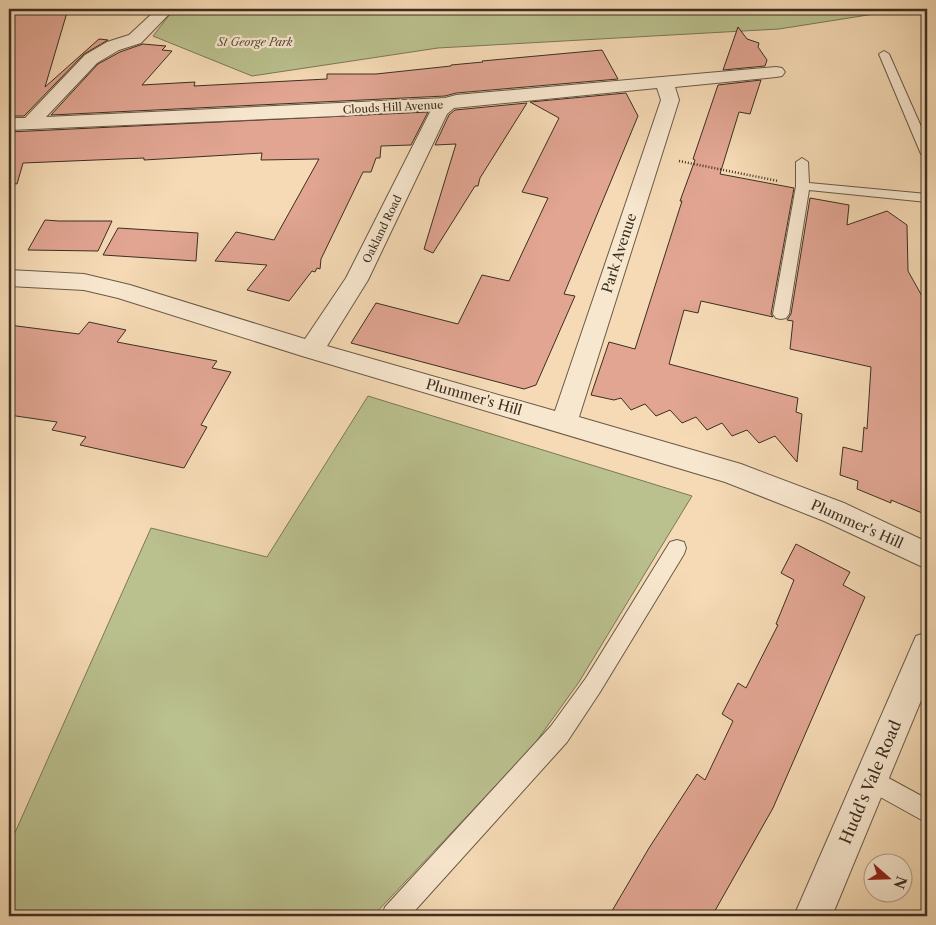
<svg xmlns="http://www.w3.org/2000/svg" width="936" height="925" font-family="'Libre Caslon Text',serif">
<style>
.green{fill:#bac08e;stroke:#7b7858}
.building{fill:#e1a592;stroke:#3c2f21}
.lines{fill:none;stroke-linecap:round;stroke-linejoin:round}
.lane-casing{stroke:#6a5a46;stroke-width:2}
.street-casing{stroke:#6a5a46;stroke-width:2}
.path{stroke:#3c2f21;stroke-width:2.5;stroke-dasharray:1 2;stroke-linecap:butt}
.lane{fill:#f8e7cf;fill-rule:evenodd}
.street{fill:#f8e7cf;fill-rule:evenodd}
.labels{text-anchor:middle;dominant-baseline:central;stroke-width:4.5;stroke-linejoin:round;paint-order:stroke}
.far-park-label{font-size:11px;font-style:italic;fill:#554c37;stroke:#f8e7cf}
.far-street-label{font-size:11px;fill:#3c2f21;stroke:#f8e7cf}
.street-label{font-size:14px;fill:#3c2f21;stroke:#f8e7cf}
.near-street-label{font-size:16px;fill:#3c2f21;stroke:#f8e7cf}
</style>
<rect width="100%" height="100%" fill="#f5dab5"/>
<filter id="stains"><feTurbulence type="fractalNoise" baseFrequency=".004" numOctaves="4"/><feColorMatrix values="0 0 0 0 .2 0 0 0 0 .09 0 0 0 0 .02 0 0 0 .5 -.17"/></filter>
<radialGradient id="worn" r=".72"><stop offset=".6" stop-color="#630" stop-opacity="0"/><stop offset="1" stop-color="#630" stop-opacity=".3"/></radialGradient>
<g class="green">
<polygon points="174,9 906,9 779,29 438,48 252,76 153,36"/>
<polygon points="368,396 692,496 579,682 533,746 373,916 9,916 9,846 151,528 267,557"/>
</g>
<g class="building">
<polygon points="9,9 68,9 45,87 99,39 108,40 84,54 24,116 9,116"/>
<polygon points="738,27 747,39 759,43 758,47 767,60 765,66 723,70"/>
<polygon points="143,44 166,46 162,50 172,51 142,85 195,82 194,86 327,79 327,74 376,74 451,66 451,65 483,62 482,61 602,50 618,79 456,93 445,96 51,115 98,64 120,52"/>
<polygon points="761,80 750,114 739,112 720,174 794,188 771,314 773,317 701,301 698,313 684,310 669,364 798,398 796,412 802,414 797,462 775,436 759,443 747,430 732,436 722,423 707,430 696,417 682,423 670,410 656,416 645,404 631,410 621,398 614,400 591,395 609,342 635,349 682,201 680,201 695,160 693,159 718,85"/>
<polygon points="626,93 638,116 564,294 575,296 536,385 524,389 351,343 376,303 458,324 482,275 509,281 548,198 522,192 559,118 530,102"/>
<polygon points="527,103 480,178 478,186 475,186 433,253 424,249 456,144 435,145 449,115 455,110"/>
<polygon points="428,112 411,145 381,146 380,158 376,158 371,172 363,172 321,259 320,269 317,268 315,272 312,271 289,301 247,290 267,265 215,261 236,232 274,240 319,159 261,160 262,153 144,160 144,158 23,163 17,184 9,183 9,132"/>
<polygon points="810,198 849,205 847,225 887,211 907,225 908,271 927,305 927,515 891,500 891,503 857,489 858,481 840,475 843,447 862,452 864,427 867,429 871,367 790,349 793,321 787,320 791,314"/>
<polygon points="45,220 59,221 112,221 98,251 28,250"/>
<polygon points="118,228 198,233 196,261 103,255"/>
<polygon points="89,322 126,330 117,342 217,361 212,368 231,372 201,425 207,427 184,468 80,445 86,437 52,430 57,422 9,415 9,325 79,334"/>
<polygon points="796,544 850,572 843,585 865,597 773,808 712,916 609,916 649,848 697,774 705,780 733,721 722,714 738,683 746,688 778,625 776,624 794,580 781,573"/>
</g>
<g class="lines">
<defs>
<g id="lane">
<polygon points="884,51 889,54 927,140 927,158 921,154 879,54"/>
<polygon points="802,158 808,162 809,183 927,194 927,202 809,190 789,314 786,318 781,319 776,318 773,314 796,186 796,162"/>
<polygon points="677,540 684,542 686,548 684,554 600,692 567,742 410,916 382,916 385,907 551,726 586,678 670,542"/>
<polygon points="872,769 927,799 927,823 864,788 861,780 864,772"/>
</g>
<g id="street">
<path d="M157,9H170L172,11L141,43L119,50L97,63L46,117L445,98L456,95L776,67L782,68L785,72L782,76L776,77L675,87L679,100L579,417L741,464L844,503L927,542V569L824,521L725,482L302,356L118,298L84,290L9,286V270L84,274L130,285L305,339L346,278L431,110L336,116L9,130V118H25L85,55L107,42L129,35ZM657,88L661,100L555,411L327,346L368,280L447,114L454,108Z"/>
<polygon points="927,632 927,686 832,916 794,916 916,636"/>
</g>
</defs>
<use href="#lane" class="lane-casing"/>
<use href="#street" class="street-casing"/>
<polyline class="path" points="679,161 778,181"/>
<use href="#lane" class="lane"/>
<use href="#street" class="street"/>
</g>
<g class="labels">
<g class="far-park-label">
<text x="255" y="42">St George Park</text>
</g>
<g class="far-street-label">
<text transform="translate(393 107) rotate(-3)">Clouds Hill Avenue</text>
<text transform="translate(382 229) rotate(-64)">Oakland Road</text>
</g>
<g class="street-label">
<text transform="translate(619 253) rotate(-72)">Park Avenue</text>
<text transform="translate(474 397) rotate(16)">Plummer's Hill</text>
<text transform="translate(857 524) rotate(24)">Plummer's Hill</text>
</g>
<g class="near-street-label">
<text transform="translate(870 782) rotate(-67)">Hudd's Vale Road</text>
</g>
</g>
<rect width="936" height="925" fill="none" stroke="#f5dab5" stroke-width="30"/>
<rect x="10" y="10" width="916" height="905" fill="none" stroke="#3c2f21" stroke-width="2.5"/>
<rect x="15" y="15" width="906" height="895" fill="none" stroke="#3c2f21"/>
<g transform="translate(888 878) rotate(110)"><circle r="24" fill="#f8e7cf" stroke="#ad9d89"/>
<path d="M0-4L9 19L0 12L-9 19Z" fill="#8f2418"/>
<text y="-8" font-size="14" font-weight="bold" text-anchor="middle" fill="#3c2f21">N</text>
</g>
<rect width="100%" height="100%" filter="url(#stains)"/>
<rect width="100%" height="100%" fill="url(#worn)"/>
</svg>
